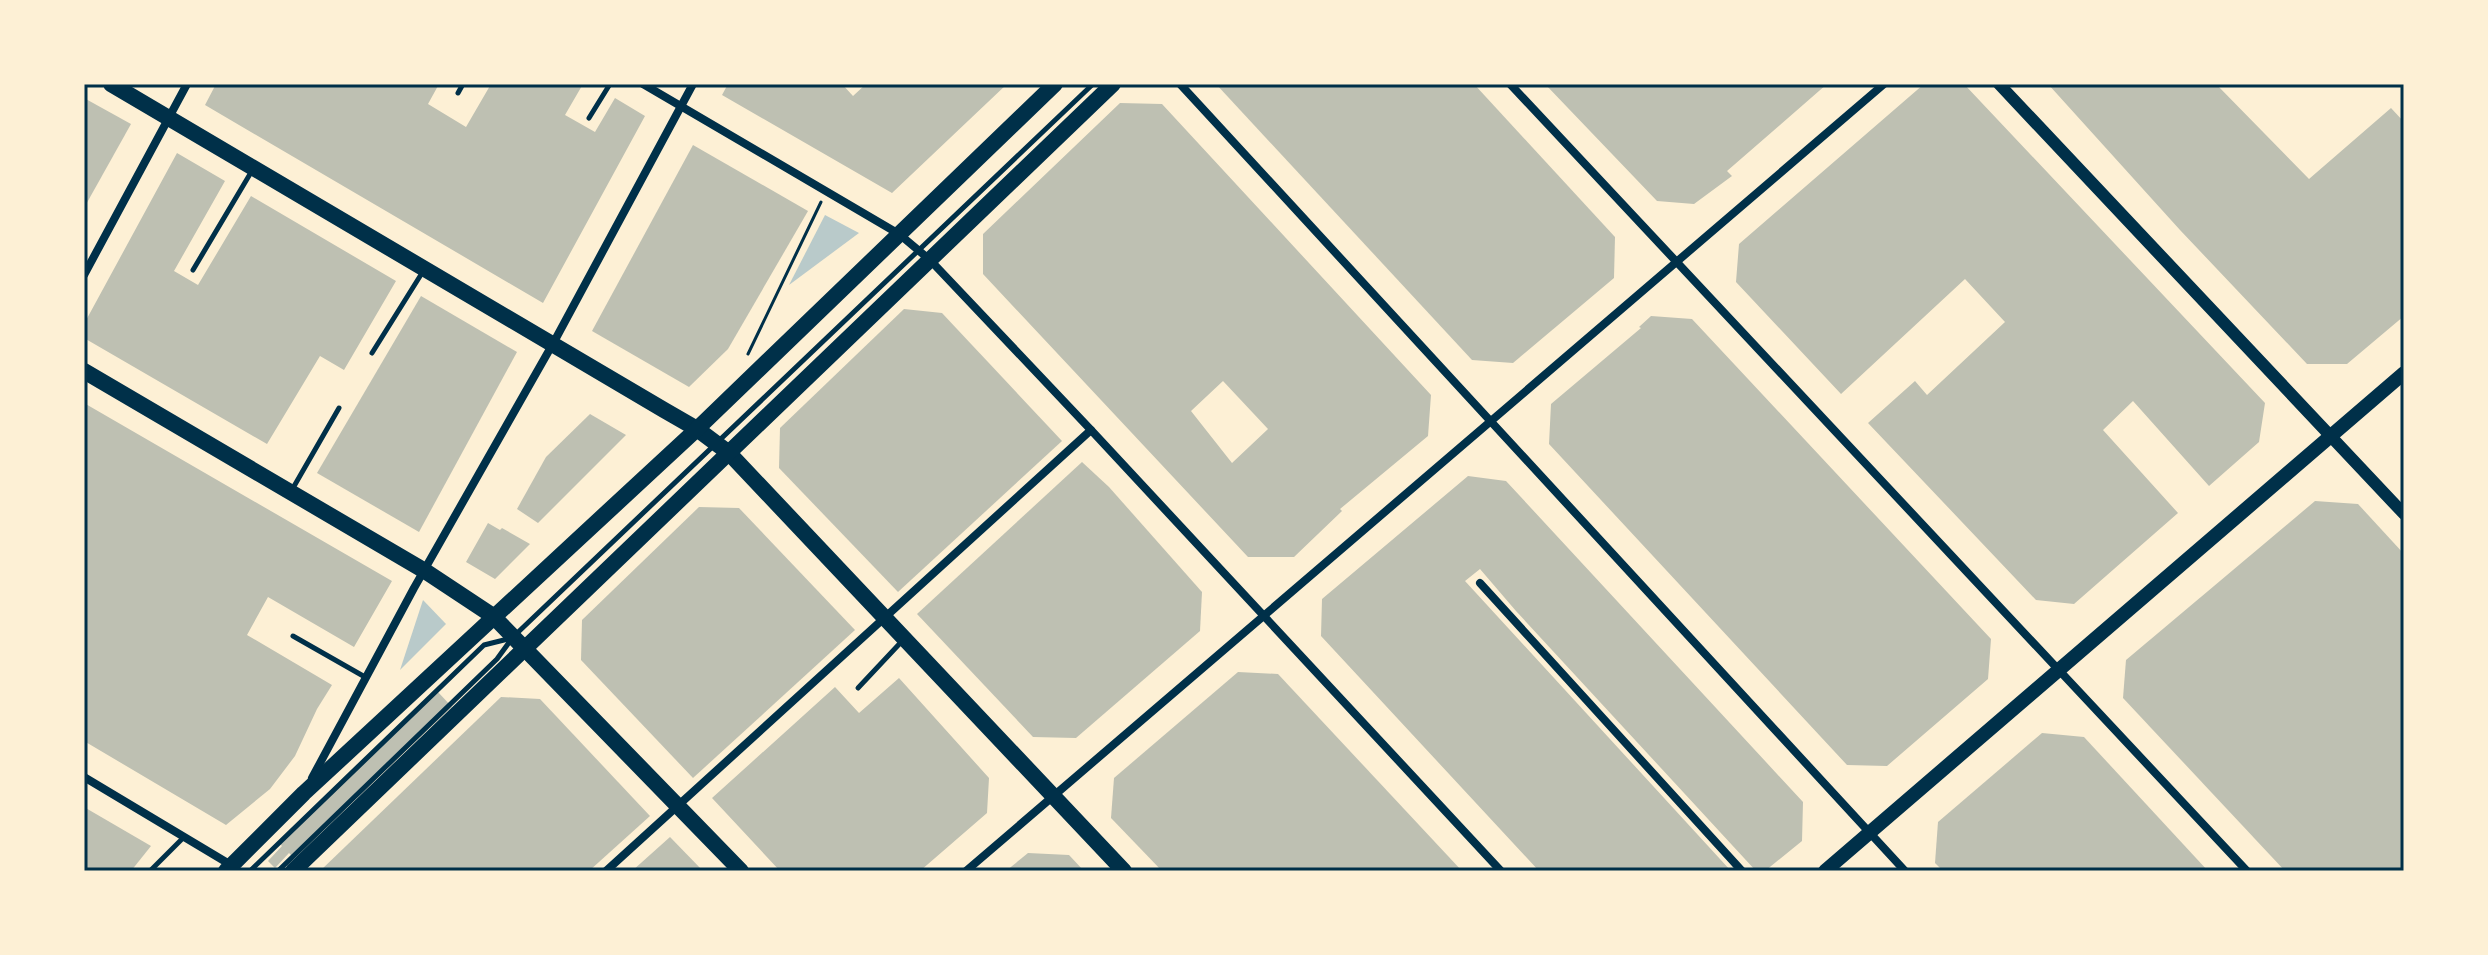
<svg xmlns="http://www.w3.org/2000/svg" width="2488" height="955" font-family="'DejaVu Sans',sans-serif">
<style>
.green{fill:#b9caca}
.building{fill:#bec0b2;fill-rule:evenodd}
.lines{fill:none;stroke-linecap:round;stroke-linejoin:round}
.path{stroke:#003049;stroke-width:3}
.service{stroke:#003049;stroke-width:5}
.minor{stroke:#003049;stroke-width:8}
.tertiary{stroke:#003049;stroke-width:12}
.secondary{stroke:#003049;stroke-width:14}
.primary{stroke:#003049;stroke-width:16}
.neatline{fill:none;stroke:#003049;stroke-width:3}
</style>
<rect width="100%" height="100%" fill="#fdf0d5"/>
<g class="green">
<polygon points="825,215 859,233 789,285"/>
<polygon points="423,600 446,624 400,670"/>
</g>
<g class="building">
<polygon points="216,84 439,84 428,104 466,127 491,84 583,84 565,115 595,132 615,98 645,116 543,303 205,105"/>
<polygon points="728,84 842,84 853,96 866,84 1007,84 892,193 722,95"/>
<polygon points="1216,84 1474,84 1615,237 1614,278 1513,363 1472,360"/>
<polygon points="1545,84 1827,84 1727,171 1732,176 1694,204 1657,201"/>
<polygon points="1924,84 1964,84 2265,403 2259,442 2209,486 2133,401 2103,430 2178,513 2074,604 2036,600 1868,423 1915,381 1927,395 2005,322 1965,279 1841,394 1736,282 1739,244"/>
<polygon points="2048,84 2216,84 2309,179 2391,108 2404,122 2404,316 2347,364 2307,364 2180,230"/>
<polygon points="84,98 131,124 84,208"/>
<path d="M1120,103L1162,104L1431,395L1428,436L1340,509L1342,511L1294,557H1248L983,274V234ZM1223,381L1268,429L1232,463L1191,411Z"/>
<polygon points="693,145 808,211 728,349 689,387 592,331"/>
<polygon points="177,153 225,181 174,271 198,285 251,196 396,281 344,370 320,356 267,444 84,338 84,324"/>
<polygon points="421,296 517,352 419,532 317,473"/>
<polygon points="904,309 942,313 1062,441 898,592 779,468 780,428"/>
<polygon points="1651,316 1692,319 1991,639 1988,679 1887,766 1847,765 1549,444 1551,404 1641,328 1639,327"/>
<polygon points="84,403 392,581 354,647 268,597 247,635 332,685 317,709 295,756 270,789 226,825 84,741"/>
<polygon points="590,414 626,435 538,523 517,509 546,457"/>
<polygon points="1082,462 1109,487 1202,592 1200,631 1076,738 1033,737 917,614"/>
<polygon points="1468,476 1506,481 1803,802 1802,841 1765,871 1756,871 1516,611 1480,569 1465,581 1731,871 1539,871 1321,636 1322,599"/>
<polygon points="2315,501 2358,504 2404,554 2404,871 2285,871 2123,698 2126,660"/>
<polygon points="699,507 739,508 855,630 693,778 581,660 582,620"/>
<polygon points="488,523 500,530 502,528 530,544 495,579 466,562"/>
<polygon points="1238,672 1278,674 1462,871 1162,871 1111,818 1114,778"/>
<polygon points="899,678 989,778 987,813 920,871 780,871 712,798 835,687 859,713"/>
<polygon points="437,691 452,707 293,857 289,853 275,868 268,861 282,846 278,842"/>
<polygon points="501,697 540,699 650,816 589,871 320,871"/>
<polygon points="2042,733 2084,737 2208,871 1943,871 1935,863 1938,822"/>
<polygon points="84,807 151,846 131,871 84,871"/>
<polygon points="670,837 703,871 632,871"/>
<polygon points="1028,853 1069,855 1084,871 1006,871"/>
</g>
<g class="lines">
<polyline class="path" points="748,354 821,202"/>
<g class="service">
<polyline points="458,93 463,84"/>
<polyline points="589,118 610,84"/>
<polyline points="193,270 253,169"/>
<polyline points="372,353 422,273"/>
<polyline points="293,488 339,408"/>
<polyline points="293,636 365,677"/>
<polyline points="858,688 904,639"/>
<polyline points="150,871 183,838"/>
<polyline points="250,871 484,645 508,639"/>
<polyline points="278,871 497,659 513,637 1093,84"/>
</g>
<g class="minor">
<polyline points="643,84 899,234 930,260 1091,430 1501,871"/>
<polyline points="1180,84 1905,871"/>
<polyline points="1510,84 2247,871"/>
<polyline points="84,275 187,84"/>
<polyline points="1480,583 1742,871"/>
<polyline points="84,777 231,865"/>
<polyline points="312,778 414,588 555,340 693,84"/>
<polyline points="606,871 1091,430"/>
<polyline points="966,871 1884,84"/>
</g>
<polyline class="tertiary" points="1999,84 2404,514"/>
<polyline class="secondary" points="1825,871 2404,373"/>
<g class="primary">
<polyline points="111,84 664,410 697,429 729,453 1124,871"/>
<polyline points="84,371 425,571 493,616 741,871"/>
<polyline points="226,871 304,793 697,429 1055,84"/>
<polyline points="293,871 1113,84"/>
</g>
</g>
<rect width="2488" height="955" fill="none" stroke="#fdf0d5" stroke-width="172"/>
<rect x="86" y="86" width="2316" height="783" class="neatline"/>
</svg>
